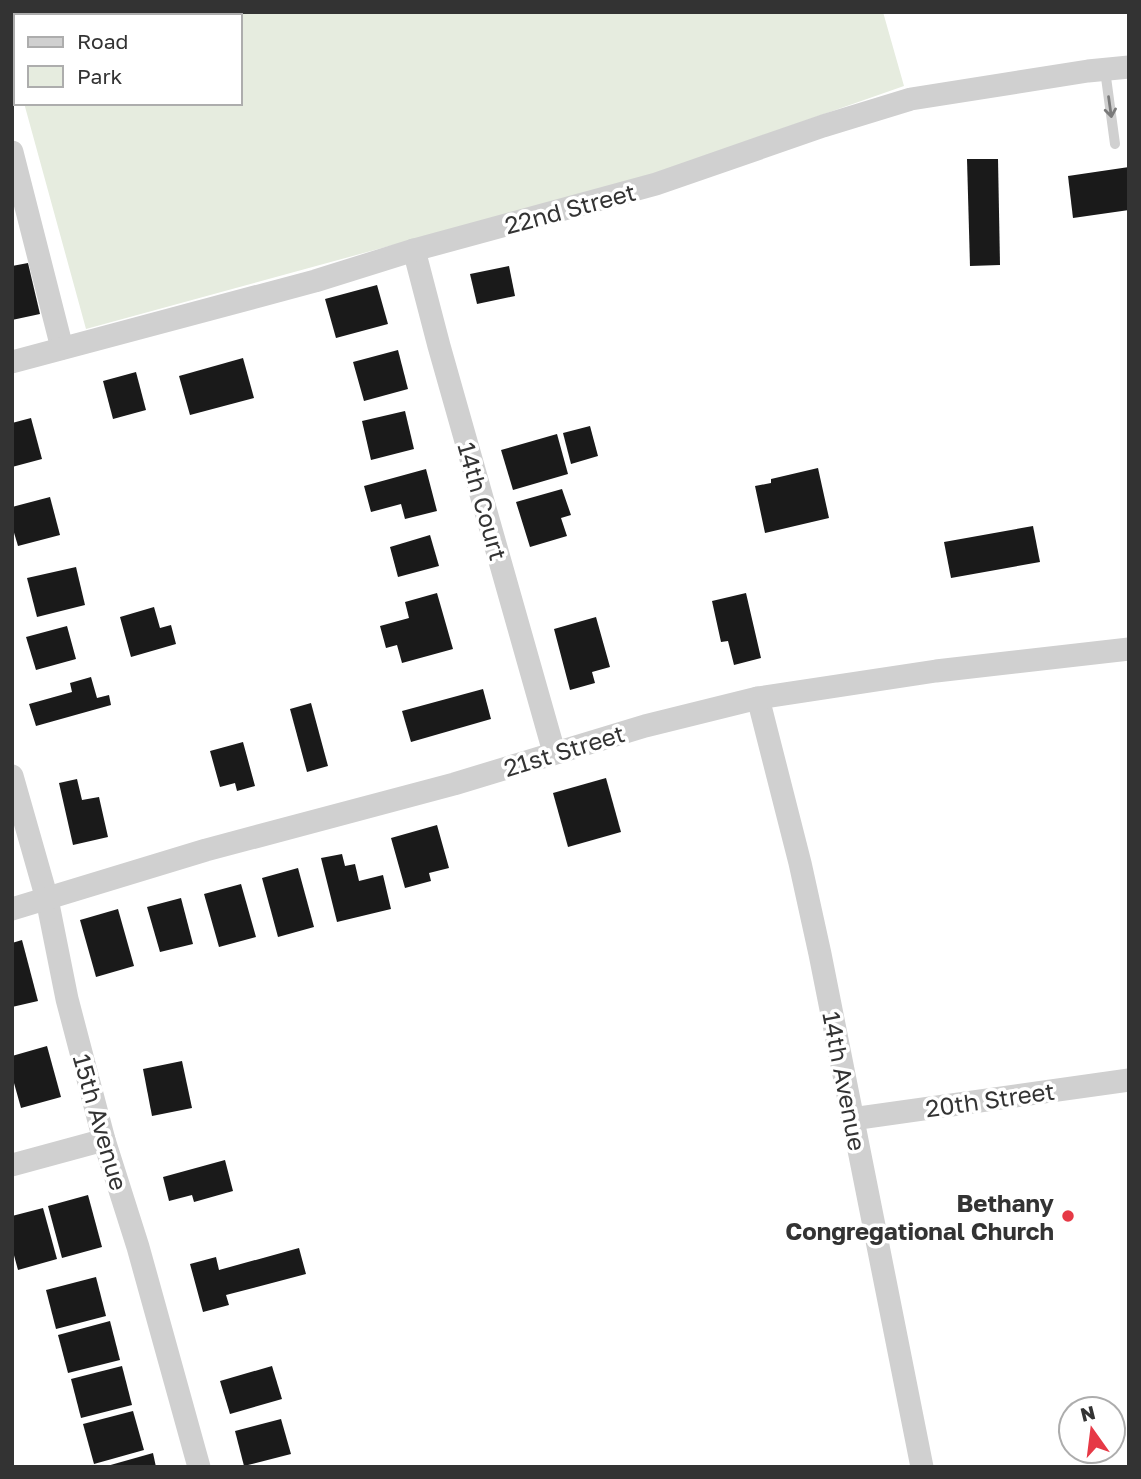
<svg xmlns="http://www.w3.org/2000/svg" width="1141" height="1479" font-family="'Golos Text',sans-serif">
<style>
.green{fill:#e6ecdf}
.building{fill:#1a1a1a}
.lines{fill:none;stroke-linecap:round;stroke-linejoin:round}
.lane{stroke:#d0d0d0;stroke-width:10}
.street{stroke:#d0d0d0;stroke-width:23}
.oneway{stroke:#7a7a7a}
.poi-dot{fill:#e63946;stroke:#fff;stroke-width:2.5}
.labels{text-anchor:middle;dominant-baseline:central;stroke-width:7;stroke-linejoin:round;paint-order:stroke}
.street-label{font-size:24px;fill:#333;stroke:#fff}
.poi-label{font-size:24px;font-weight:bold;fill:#333;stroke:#fff;text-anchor:end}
</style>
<rect width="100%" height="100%" fill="#fff"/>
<polygon class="green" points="12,12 883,12 904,86 656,173 86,329 24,103 240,103 240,16 16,16 16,72 12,60"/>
<g class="building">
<polygon points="967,159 998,159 1000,265 970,266"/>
<polygon points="1129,167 1129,210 1073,218 1068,176"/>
<polygon points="28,263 40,314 12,320 12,266"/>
<polygon points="509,266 515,296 477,304 470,274"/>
<polygon points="377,285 388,324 336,338 325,299"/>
<polygon points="398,350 408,389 364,401 353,362"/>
<polygon points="243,358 254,398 190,415 179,376"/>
<polygon points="136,372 146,410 113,419 103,381"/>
<polygon points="405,411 414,449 371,460 362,421"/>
<polygon points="31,418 42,459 12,467 12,423"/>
<polygon points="590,426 598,456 571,464 563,433"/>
<polygon points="557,434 568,474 513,490 501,450"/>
<polygon points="818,468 829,518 765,533 755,486 771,483 771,479"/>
<polygon points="426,469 437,511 405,519 401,504 371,512 364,486"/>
<polygon points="562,489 571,515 561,518 567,536 530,547 516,502"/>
<polygon points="50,497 60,535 18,546 12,526 12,507"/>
<polygon points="1033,526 1040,562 951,578 944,542"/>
<polygon points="430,535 439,566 398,577 390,547"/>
<polygon points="76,567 85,605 37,617 27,578"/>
<polygon points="437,593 453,649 402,663 397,645 386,648 380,626 409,618 405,602"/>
<polygon points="746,593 761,658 734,665 728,641 721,642 712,601"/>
<polygon points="154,607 160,628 171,625 176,644 131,657 120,617"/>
<polygon points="596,617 610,667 592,672 595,683 570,690 554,629"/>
<polygon points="67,626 76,659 36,670 26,637"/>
<polygon points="91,677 97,698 109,695 111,705 36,726 29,704 72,692 70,683"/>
<polygon points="483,689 491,719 411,742 402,711"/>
<polygon points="311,703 328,766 307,772 290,709"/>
<polygon points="243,742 255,786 237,791 235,783 220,787 210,751"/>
<polygon points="606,778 621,832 568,847 553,793"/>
<polygon points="77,779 82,800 99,797 108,837 73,845 59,783"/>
<polygon points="437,825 449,868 429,873 431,881 405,888 391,838"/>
<polygon points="342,854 345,866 355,864 359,881 383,875 391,909 337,922 321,858"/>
<polygon points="298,868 314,927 278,937 262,878"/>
<polygon points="241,884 256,937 219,947 204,894"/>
<polygon points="181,898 193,944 160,952 147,907"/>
<polygon points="118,909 134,966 96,977 80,920"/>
<polygon points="22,940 38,1001 12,1007 12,943"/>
<polygon points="47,1046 61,1097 21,1108 12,1076 12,1056"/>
<polygon points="182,1061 192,1108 152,1116 143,1069"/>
<polygon points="225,1160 233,1191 194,1202 192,1195 169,1201 163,1177"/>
<polygon points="88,1195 102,1247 62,1258 48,1206"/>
<polygon points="43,1208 57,1259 18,1270 12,1248 12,1216"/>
<polygon points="299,1248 306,1274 226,1295 229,1305 203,1312 190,1264 216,1257 219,1270"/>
<polygon points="96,1277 106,1316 56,1329 46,1290"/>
<polygon points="110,1321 120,1360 68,1373 58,1335"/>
<polygon points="122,1366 132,1405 81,1418 71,1379"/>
<polygon points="272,1366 282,1399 230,1414 220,1381"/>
<polygon points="133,1411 144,1450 94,1464 83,1424"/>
<polygon points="281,1419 291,1454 244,1466 235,1431"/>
<polygon points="153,1453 156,1467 107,1467 107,1466"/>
</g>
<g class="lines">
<polyline class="lane" points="1105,70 1115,144"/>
<g class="street">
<polyline points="12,152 62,348"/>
<polyline points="414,250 439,346 554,752"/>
<polyline points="12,362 315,281 414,250 656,184 823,126 911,99 1088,71 1129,67"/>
<polyline points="758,698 800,863 820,954 922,1467"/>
<polyline points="12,776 47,899 67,999 104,1140 138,1247 199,1467"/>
<polyline points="12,909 206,850 454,784 645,726 758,698 936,671 1129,649"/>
<polyline points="852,1119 1129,1080"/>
<polyline points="12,1165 104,1140"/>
</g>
</g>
<defs><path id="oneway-shaft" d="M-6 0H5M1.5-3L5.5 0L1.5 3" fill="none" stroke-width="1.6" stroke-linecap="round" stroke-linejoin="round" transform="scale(1.75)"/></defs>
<use class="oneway" href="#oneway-shaft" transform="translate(1110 107) rotate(82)"/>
<circle class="poi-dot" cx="1068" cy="1216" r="7"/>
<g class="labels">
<g class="street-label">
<text transform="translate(570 208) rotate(-15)">22nd Street</text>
<text transform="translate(483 501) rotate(74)">14th Court</text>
<text transform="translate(564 750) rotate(-17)">21st Street</text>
<text transform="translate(845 1081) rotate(79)">14th Avenue</text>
<text transform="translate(990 1099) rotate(-8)">20th Street</text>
<text transform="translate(101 1122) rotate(74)">15th Avenue</text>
</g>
<g class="poi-label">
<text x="1054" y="1202">Bethany<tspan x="1054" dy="28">Congregational Church</tspan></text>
</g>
</g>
<rect width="1141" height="1479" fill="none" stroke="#333333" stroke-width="28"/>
<rect x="14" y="14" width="228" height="91" fill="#ffffff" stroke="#adadad" stroke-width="2"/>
<rect x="28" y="37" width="35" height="10" fill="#d0d0d0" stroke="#adadad" stroke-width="2"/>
<text x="77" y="49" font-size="21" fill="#333333">Road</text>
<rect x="28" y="66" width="35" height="21" fill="#e6ecdf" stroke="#adadad" stroke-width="2"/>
<text x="77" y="84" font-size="21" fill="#333333">Park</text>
<g transform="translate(1092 1430) rotate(346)"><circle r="33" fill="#ffffff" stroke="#adadad" stroke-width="2"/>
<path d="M0-5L12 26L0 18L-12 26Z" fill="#e63946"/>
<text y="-10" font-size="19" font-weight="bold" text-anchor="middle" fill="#333333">N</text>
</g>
</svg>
